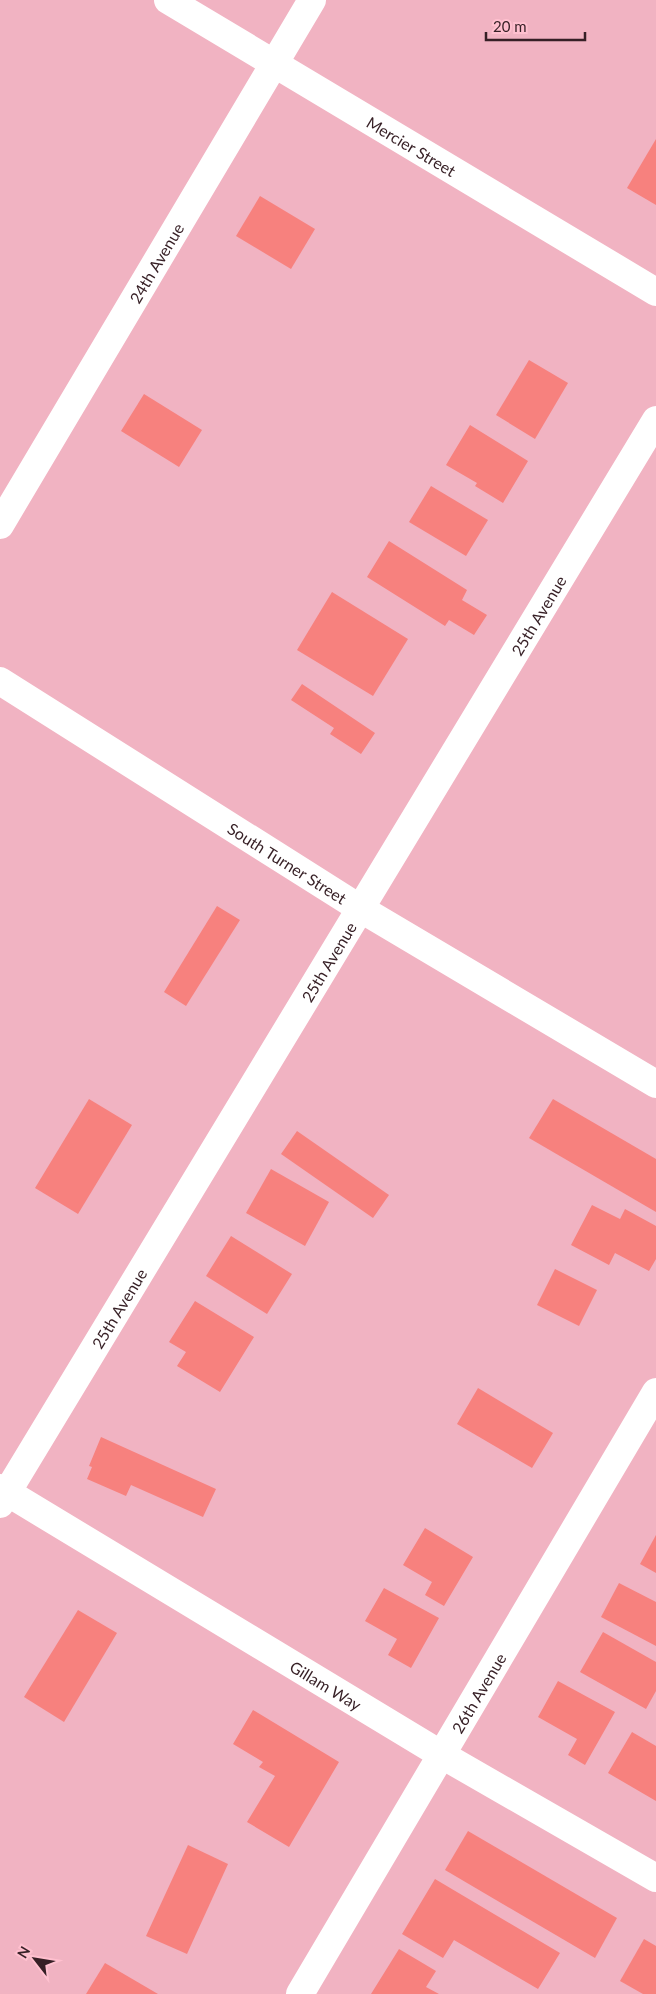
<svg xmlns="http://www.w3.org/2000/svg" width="656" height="1994" font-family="Lato,sans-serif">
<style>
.building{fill:#f7817e}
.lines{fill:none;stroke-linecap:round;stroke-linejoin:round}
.minor{stroke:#fff;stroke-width:28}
.labels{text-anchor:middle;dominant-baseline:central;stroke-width:4.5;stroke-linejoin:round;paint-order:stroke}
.street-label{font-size:16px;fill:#361f25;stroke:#ffc0cf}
</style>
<rect width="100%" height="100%" fill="#f1b3c2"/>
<g class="building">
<polygon points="656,139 656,205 627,188"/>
<polygon points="260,196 315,229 291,269 236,236"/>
<polygon points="529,360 568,383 535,439 496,415"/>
<polygon points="144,394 202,430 179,467 121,431"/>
<polygon points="470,425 528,461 503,503 475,486 477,483 446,465"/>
<polygon points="431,486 488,520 466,556 409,522"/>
<polygon points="389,541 467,590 462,600 487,615 474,635 449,620 445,626 367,577"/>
<polygon points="332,592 408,639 373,696 297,650"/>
<polygon points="302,684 375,733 361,754 330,734 334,728 291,700"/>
<polygon points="217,906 240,920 186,1006 164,992"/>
<polygon points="89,1099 132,1125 78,1214 35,1188"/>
<polygon points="553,1099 656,1159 656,1212 529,1138"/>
<polygon points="297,1131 389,1195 373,1218 281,1154"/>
<polygon points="271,1169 329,1202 305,1246 246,1213"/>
<polygon points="592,1205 620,1219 625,1209 656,1226 656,1259 649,1271 615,1253 609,1265 571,1245"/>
<polygon points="231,1236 292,1274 267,1314 206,1276"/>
<polygon points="555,1269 597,1290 579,1326 537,1305"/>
<polygon points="195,1301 254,1337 220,1392 177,1366 186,1352 169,1342"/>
<polygon points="478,1388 553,1433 532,1468 457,1424"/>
<polygon points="101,1437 216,1489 203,1517 131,1485 126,1496 87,1479 92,1467 89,1466"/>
<polygon points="425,1528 473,1557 444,1606 425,1595 432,1582 403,1565"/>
<polygon points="656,1535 656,1573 640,1564"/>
<polygon points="619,1583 656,1602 656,1646 601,1617"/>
<polygon points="384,1588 439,1618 411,1668 388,1655 397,1639 365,1621"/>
<polygon points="78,1610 117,1633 64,1722 24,1697"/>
<polygon points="603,1632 656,1662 656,1691 646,1709 580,1672"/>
<polygon points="558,1681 615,1712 585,1765 568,1755 577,1739 538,1717"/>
<polygon points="253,1710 339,1762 289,1847 247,1822 275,1776 259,1767 263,1762 233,1744"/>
<polygon points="632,1732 656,1746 656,1801 608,1773"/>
<polygon points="468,1831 617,1918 595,1958 445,1870"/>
<polygon points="188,1845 228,1864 187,1954 146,1936"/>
<polygon points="435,1879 560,1953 538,1989 454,1940 443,1958 402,1934"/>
<polygon points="644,1939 656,1946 656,1994 643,1994 620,1981"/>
<polygon points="399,1949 436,1971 426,1987 439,1994 371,1994"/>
<polygon points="105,1963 158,1994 86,1994"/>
</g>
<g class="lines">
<g class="minor">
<path id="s1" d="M168,0L656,292"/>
<path id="s2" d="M0,525L312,0"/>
<path id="s3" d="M0,681L361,909L656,1084"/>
<path id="s4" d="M0,1488L442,1755L656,1878"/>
<path id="s5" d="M0,1504L656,420"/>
<path id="s6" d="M300,1994L656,1392"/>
</g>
</g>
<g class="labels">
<g class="street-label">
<text stroke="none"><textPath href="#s1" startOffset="284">Mercier Street</textPath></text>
<text stroke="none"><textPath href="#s2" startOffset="305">24th Avenue</textPath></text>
<text stroke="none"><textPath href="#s5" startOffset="1039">25th Avenue</textPath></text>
<text stroke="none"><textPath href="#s3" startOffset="340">South Turner Street</textPath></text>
<text stroke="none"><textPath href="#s5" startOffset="634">25th Avenue</textPath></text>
<text stroke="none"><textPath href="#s5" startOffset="229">25th Avenue</textPath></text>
<text stroke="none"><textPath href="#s4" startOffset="381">Gillam Way</textPath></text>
<text stroke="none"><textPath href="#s6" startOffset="350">26th Avenue</textPath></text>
</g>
</g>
<g transform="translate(35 1959) rotate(301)" stroke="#ffc0cf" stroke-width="4" paint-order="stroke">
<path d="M0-4L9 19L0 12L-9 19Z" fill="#361f25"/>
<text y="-8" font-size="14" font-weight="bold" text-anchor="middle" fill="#361f25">N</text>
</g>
<path d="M486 32v8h99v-8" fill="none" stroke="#361f25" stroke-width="2.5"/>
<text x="493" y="32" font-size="15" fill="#361f25" stroke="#ffc0cf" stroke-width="4" paint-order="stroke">20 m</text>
</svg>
